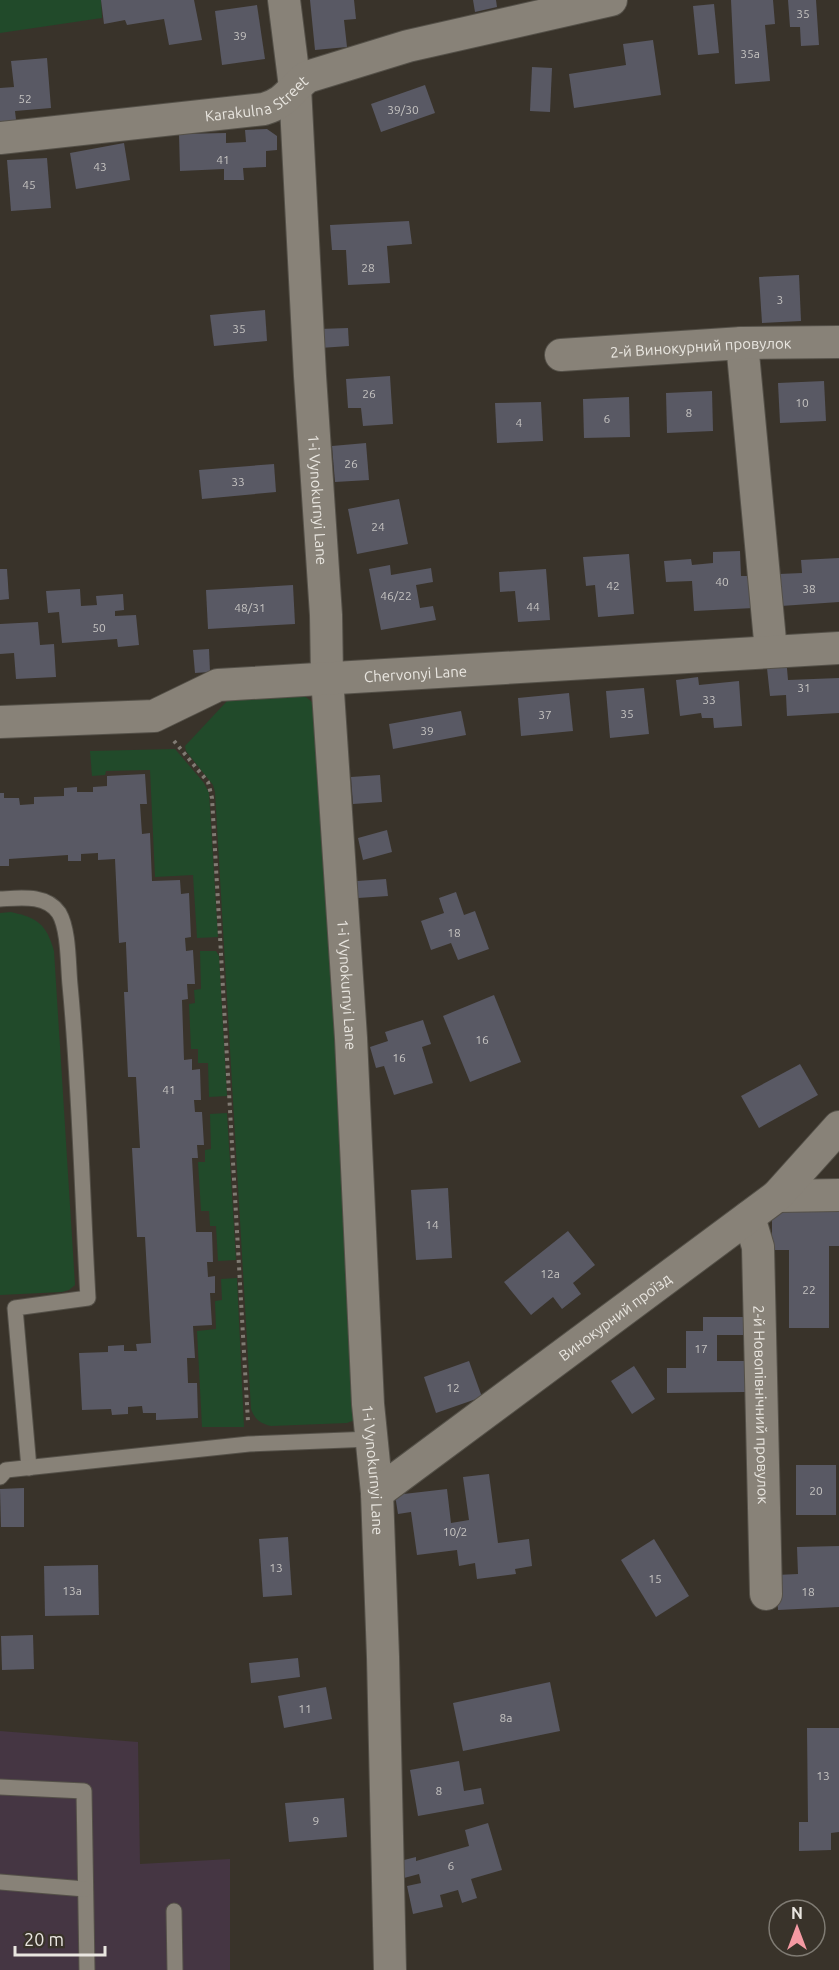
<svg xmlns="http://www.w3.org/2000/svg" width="839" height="1970" font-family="Ubuntu,sans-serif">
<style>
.industrial{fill:#453643}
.green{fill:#214a2a}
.building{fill:#595964}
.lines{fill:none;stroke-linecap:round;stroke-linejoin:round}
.lane-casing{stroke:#545048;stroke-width:17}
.street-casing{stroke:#545048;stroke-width:34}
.path{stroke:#807b73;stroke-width:4;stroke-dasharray:3 4.5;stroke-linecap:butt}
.lane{stroke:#888278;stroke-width:15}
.street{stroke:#888278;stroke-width:32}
.labels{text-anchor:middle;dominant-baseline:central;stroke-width:4.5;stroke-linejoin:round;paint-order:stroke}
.number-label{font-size:12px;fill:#c5c3c1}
.street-label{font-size:15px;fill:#e9e6e0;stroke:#39332a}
</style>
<rect width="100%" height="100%" fill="#39332a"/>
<polygon class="industrial" points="0,1731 138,1742 140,1864 230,1859 230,1970 0,1970"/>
<g class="green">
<polygon points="0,0 101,0 102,18 0,33"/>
<path d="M303,695L311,701L315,709L321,800L320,824L330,943L355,1420L347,1423L271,1426C260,1423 255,1420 251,1409L215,792L213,785L186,751L185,746L228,700Z"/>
<polygon points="175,749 204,783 209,793 218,937 197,938 193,875 155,877 150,770 106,771 105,775 92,776 90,751"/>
<path d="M11,912C38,918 46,924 54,951L75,1285L69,1290L62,1292L0,1295V913Z"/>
<polygon points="200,951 216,951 219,956 227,1096 209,1097 208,1063 198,1063 198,1049 191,1049 189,1004 195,1003 194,990 201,989"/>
<polygon points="227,1113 236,1260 218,1261 216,1226 210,1226 209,1211 201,1211 198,1162 205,1162 205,1150 211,1149 210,1114"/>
<polygon points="237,1278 244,1427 202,1427 197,1331 216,1329 215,1301 222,1300 221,1279"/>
</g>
<g class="building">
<polygon points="101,0 194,0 202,40 169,45 164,19 127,25 125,20 104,24"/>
<polygon points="310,0 354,0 356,19 344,20 347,47 315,50"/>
<polygon points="473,0 496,0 497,7 475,12"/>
<polygon points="731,0 773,0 775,24 765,25 770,81 735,84"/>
<polygon points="788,0 816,0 819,45 801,46 800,27 790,27"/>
<polygon points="714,4 719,53 698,55 693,6"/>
<polygon points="257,5 265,59 222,65 215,11"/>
<polygon points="653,40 661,95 574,108 569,74 626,65 623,44"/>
<polygon points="47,58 51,108 15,111 17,128 0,129 0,88 14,87 11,61"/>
<polygon points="532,67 552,68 550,112 530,111"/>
<polygon points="425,85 435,113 381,132 371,104"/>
<polygon points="267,129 277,136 277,150 266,151 266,167 243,168 244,180 224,180 224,169 180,171 179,134 226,133 226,143 246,142 245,130"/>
<polygon points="124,143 130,180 76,189 70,153"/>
<polygon points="47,158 51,208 11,211 7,160"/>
<polygon points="409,221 412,244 387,246 390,283 348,285 346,250 332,250 330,225"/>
<polygon points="799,275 801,321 762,323 759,277"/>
<polygon points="265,310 267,341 214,346 210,315"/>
<polygon points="348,328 349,346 320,348 319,329"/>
<polygon points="390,376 393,424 363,426 361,408 348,408 346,379"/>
<polygon points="824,381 826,421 780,423 778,383"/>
<polygon points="712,391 713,431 667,433 666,393"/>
<polygon points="629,397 630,437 584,438 583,399"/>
<polygon points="541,402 543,441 497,443 495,403"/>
<polygon points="366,443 369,480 335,482 332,446"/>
<polygon points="274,464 276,492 202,499 199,470"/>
<polygon points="399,499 408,544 357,554 348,509"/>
<polygon points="740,551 741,576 752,576 754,608 694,611 692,581 666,582 664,561 691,559 692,565 713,563 713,552"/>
<polygon points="629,554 634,614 598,617 595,585 586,586 583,557"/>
<polygon points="839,558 839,602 781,606 779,574 802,573 801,560"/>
<polygon points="390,565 391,575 431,568 433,582 416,585 420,608 433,606 436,620 381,630 369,569"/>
<polygon points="0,569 7,569 9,599 0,600"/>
<polygon points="546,569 550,620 518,622 515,591 500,592 499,572"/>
<polygon points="293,585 295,624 208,629 206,590"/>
<polygon points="80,589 81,606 97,605 96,596 123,594 124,610 115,611 115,616 136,615 139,645 118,647 117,639 62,643 59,612 48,613 46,591"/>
<polygon points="38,622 40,645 54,644 56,677 16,679 14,653 0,654 0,624"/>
<polygon points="209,649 210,672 195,673 193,650"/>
<polygon points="786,657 788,680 839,678 839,713 787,716 786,695 770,696 766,659"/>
<polygon points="698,677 699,685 739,681 742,726 714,728 713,718 702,718 701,713 680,716 676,680"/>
<polygon points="644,688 649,734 610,738 606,691"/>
<polygon points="569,693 573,731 521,736 518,698"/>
<polygon points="461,711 466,735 393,749 389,724"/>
<polygon points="145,774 147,804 140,804 142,834 150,833 152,881 180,880 181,894 189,893 191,937 185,938 186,951 193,950 195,984 187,984 188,999 182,1000 184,1060 192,1059 192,1070 200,1069 201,1100 194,1100 195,1112 202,1112 204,1145 197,1145 198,1158 192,1158 196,1232 212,1232 213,1262 207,1262 208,1277 215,1276 215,1293 210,1293 212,1325 193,1326 195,1358 187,1358 188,1383 197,1383 198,1418 156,1420 156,1413 143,1413 142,1406 128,1407 128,1414 112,1415 111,1409 82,1410 79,1353 108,1352 108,1346 124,1345 124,1351 137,1351 136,1344 151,1343 145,1237 137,1237 132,1148 140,1148 136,1077 128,1077 124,992 128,992 126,945 126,942 119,943 115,859 98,860 98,853 81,854 81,861 68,861 68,855 9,859 9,866 0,866 0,793 4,793 4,798 19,798 20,805 34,804 34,797 64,796 64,788 77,787 77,792 93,792 93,787 107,786 107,776"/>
<polygon points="380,775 382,802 353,804 351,777"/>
<polygon points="387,830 392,852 363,860 358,838"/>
<polygon points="386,879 388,896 358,898 357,881"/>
<polygon points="456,892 464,915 475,911 489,949 458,960 451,943 431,950 421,921 444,913 439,898"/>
<polygon points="494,995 521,1062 470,1082 443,1016"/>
<polygon points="423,1020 431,1044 422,1047 433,1083 394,1095 384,1066 376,1068 370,1047 388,1041 385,1032"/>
<polygon points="800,1064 818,1095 759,1128 741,1096"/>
<polygon points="448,1188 452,1258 416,1260 411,1190"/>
<polygon points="772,1211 839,1211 839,1246 829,1246 829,1328 789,1328 789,1250 772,1250"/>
<polygon points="568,1231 595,1265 573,1283 581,1294 562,1309 553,1297 531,1315 504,1282"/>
<polygon points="703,1317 743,1317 743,1335 717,1335 717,1361 745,1361 745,1392 667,1393 667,1368 686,1368 686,1331 703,1331"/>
<polygon points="469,1361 482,1397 436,1413 424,1377"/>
<polygon points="634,1366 655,1399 632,1414 611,1381"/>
<rect x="796" y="1465" width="40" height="50"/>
<polygon points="489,1474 498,1543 529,1539 532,1566 515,1569 516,1574 477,1579 475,1563 459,1566 457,1550 417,1555 411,1512 398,1514 395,1495 447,1489 451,1523 469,1520 463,1477"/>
<polygon points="24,1488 24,1527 1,1527 0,1489"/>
<polygon points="288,1537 292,1595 263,1597 259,1539"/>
<polygon points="654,1539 689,1596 656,1617 621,1560"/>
<polygon points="839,1546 839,1607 778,1610 776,1575 798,1574 797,1547"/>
<polygon points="98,1565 99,1615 45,1616 44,1566"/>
<polygon points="33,1635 34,1669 2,1670 1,1636"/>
<polygon points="298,1658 300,1677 251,1683 249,1663"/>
<polygon points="550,1682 560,1731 463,1751 453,1703"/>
<polygon points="326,1687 332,1719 284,1728 278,1696"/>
<polygon points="807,1728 839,1728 839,1832 831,1833 831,1850 799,1851 799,1822 808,1822"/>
<polygon points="459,1761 464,1791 481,1788 484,1804 418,1816 410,1770"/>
<polygon points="344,1798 347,1837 289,1842 285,1803"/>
<polygon points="488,1823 502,1870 471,1879 477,1898 462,1903 458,1890 440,1895 443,1907 413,1914 407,1886 421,1883 419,1874 404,1878 400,1861 416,1857 416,1861 469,1846 465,1830"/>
</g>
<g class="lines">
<defs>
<g id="lane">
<path d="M0,899C20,898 46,894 59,913C69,930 68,965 70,985C80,1089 82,1194 88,1298L15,1308L29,1468"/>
<polyline points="0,1477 6,1470 249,1444 371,1439"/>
<polyline points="0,1787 84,1791 87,1970"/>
<polyline points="0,1882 85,1889"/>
<polyline points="174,1911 175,1970"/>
</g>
<g id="street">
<path id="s1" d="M284,0L295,87L310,376L326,615L327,677L351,1038L368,1404L377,1493L383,1657L390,1970"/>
<path id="s2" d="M0,138L264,109C287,102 289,91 307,77L408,46L611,0"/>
<polyline points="742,343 771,651"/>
<path id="s3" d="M561,355L742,343L839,342"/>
<path id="s4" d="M0,722L154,716L218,685L839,648"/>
<polyline points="777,1196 839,1195"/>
<path id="s5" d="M749,1217L758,1247L766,1594"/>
<path id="s6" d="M377,1493L777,1196L839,1127"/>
</g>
</defs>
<use href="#lane" class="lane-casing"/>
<use href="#street" class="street-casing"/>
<polyline class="path" points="174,741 208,782 212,798 248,1422"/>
<use href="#lane" class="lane"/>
<use href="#street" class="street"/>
</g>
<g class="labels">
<g class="number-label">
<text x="803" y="13">35</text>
<text x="240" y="35">39</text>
<text x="750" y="53">35а</text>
<text x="25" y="98">52</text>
<text x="403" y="109">39/30</text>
<text x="223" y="159">41</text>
<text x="100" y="166">43</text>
<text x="29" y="184">45</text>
<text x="368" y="267">28</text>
<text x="780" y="299">3</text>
<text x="239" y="328">35</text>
<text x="369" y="393">26</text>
<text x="802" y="402">10</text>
<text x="689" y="412">8</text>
<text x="607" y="418">6</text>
<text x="519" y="422">4</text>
<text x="351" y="463">26</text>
<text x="238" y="481">33</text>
<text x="378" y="526">24</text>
<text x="722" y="581">40</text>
<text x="613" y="585">42</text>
<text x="809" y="588">38</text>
<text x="396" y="595">46/22</text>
<text x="533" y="606">44</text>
<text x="250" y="607">48/31</text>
<text x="99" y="627">50</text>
<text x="804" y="687">31</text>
<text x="709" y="699">33</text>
<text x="627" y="713">35</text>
<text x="545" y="714">37</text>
<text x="427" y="730">39</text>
<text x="454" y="932">18</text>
<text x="482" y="1039">16</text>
<text x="399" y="1057">16</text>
<text x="169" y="1089">41</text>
<text x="432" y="1224">14</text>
<text x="550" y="1273">12а</text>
<text x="809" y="1289">22</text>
<text x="701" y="1348">17</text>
<text x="453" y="1387">12</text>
<text x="816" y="1490">20</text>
<text x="455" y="1531">10/2</text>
<text x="276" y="1567">13</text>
<text x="655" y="1578">15</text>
<text x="72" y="1590">13а</text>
<text x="808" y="1591">18</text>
<text x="305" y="1708">11</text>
<text x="506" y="1717">8а</text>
<text x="823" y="1775">13</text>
<text x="439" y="1790">8</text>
<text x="316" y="1820">9</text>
<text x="451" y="1865">6</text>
</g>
<g class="street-label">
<text stroke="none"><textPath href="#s2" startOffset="262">Karakulna Street</textPath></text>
<text stroke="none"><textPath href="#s3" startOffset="140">2-й Винокурний провулок</textPath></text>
<text stroke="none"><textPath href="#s1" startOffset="501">1-i Vynokurnyi Lane</textPath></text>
<text stroke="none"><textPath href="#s4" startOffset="423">Chervonyi Lane</textPath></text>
<text stroke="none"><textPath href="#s1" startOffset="987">1-i Vynokurnyi Lane</textPath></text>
<text stroke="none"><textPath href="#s6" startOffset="296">Винокурний проїзд</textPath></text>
<text stroke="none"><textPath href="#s5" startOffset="189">2-й Новопівнічний провулок</textPath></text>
<text stroke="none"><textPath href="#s1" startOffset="1473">1-i Vynokurnyi Lane</textPath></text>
</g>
</g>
<g transform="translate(797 1928)"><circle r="28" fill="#39332a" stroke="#7f7b73" stroke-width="1.5"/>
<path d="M0-4.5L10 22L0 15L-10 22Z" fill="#f49aa3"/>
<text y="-9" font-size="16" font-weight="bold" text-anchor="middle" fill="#e9e6e0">N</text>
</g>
<path d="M15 1946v9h90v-9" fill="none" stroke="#e9e6e0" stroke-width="3"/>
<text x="24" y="1946" font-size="18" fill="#e9e6e0" stroke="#39332a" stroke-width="4.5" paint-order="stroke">20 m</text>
</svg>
